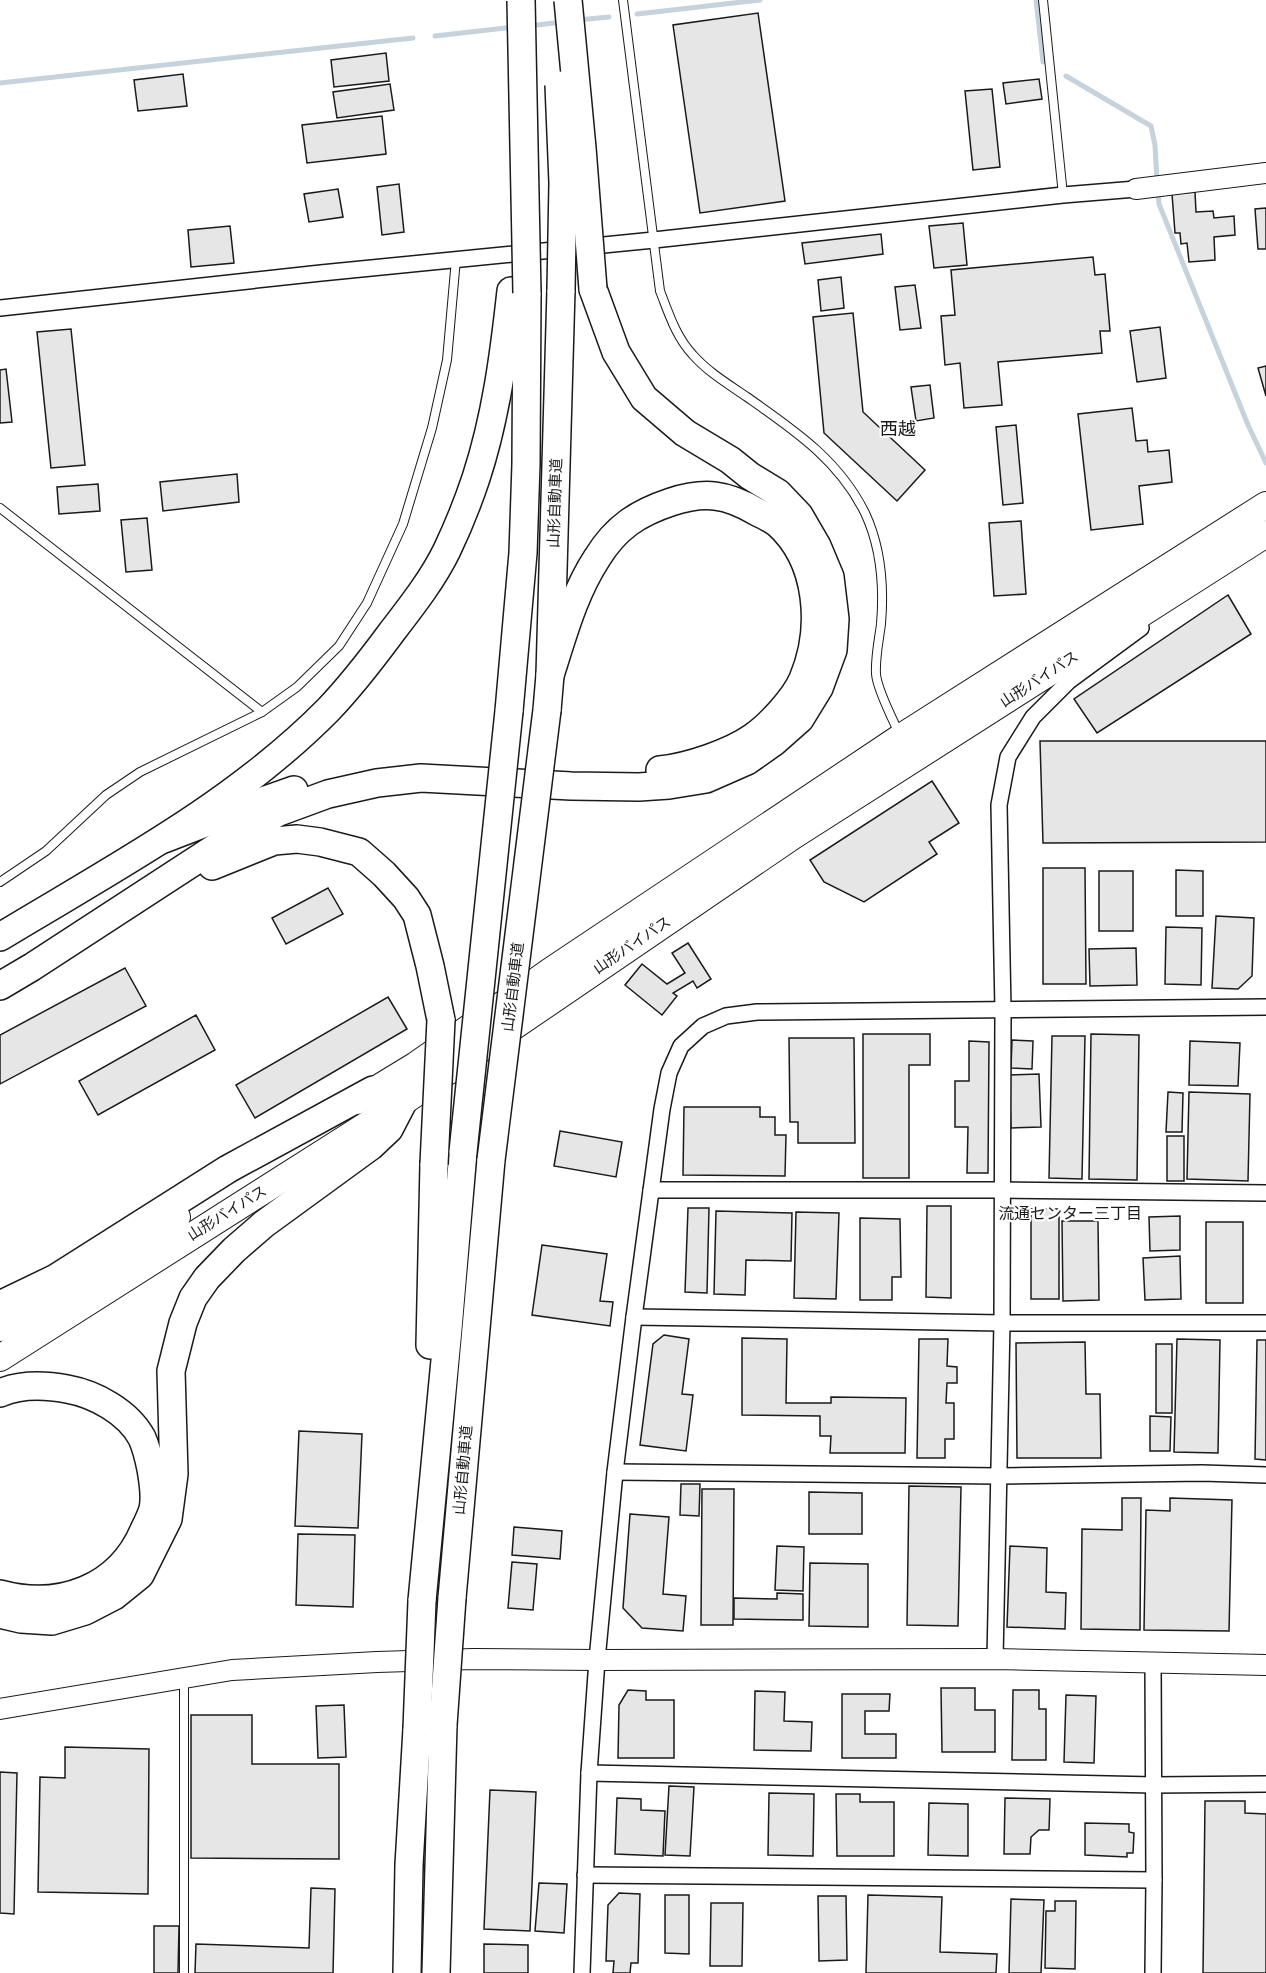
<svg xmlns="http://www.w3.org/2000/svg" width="1266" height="1973" font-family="Signika,'Noto Sans JP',sans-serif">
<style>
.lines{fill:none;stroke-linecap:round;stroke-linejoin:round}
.stream{stroke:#c6d2dc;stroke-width:5}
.building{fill:#e6e6e6;stroke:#1a1a1a;stroke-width:1.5}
.service-casing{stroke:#1a1a1a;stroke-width:10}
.minor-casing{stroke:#1a1a1a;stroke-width:18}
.tertiary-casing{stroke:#1a1a1a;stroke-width:22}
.trunk-casing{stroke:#1a1a1a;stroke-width:28}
.motorway-casing{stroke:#1a1a1a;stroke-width:30}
.service{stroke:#fff;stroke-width:8}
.minor{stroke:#fff;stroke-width:15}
.tertiary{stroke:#fff;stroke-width:20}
.trunk{stroke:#fff;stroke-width:26}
.motorway{stroke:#fff;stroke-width:27}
.motorway-bridge-casing{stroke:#1a1a1a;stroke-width:30;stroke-linecap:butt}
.motorway-bridge{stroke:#fff;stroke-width:27}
.labels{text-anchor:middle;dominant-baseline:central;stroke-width:4.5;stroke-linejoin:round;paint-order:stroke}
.street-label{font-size:15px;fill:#1a1a1a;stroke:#fff}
.neighbourhood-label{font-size:16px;fill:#1a1a1a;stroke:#fff}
.quarter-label{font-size:18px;fill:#1a1a1a;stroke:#fff}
</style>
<rect width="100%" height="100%" fill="#fff"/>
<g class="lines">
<g class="stream">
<polyline points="1036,0 1043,62"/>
<polyline points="637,14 760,0"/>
<polyline points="577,20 609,17"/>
<polyline points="529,26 562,22"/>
<polyline points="435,36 514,27"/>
<polyline points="1066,76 1151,126 1155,145 1157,181"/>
<polyline points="0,83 413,38"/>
<polyline points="1158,191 1159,204 1248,425 1266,463"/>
</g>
</g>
<g class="building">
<polygon points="758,13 785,201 700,213 673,25"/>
<polygon points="386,53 389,81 334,87 331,60"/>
<polygon points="183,74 187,106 138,111 134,80"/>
<polygon points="1039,79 1042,99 1006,104 1003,83"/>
<polygon points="390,84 394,110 337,118 333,92"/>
<polygon points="992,89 1000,167 973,170 965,91"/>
<polygon points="382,116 386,154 307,163 302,125"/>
<polygon points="399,184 404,232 382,235 377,187"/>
<polygon points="338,189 343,217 309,222 304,194"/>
<polygon points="1195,192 1196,212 1213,211 1214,218 1234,216 1235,235 1214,237 1215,260 1189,262 1187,243 1181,244 1180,233 1175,233 1172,194"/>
<polygon points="1266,208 1266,249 1258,249 1255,209"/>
<polygon points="963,223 967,265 934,268 929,226"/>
<polygon points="230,226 234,263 191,267 188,230"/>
<polygon points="881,234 883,254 805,264 802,243"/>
<polygon points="1093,257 1095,275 1105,274 1110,331 1100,331 1102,353 998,362 1002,405 964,408 960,363 945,365 941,316 955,315 951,270"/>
<polygon points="841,277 844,308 821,311 818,280"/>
<polygon points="915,285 921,328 900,330 895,287"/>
<polygon points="853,313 863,412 925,470 897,501 824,433 813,317"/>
<polygon points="1160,327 1166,378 1137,382 1130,331"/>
<polygon points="71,329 85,465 51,468 37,332"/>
<polygon points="1266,366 1266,396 1258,368"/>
<polygon points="6,369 12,422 0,423 0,370"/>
<polygon points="930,385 934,418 916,421 911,387"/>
<polygon points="1132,408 1136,441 1147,440 1148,452 1169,450 1172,482 1139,486 1143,524 1091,530 1078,414"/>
<polygon points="1016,425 1023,503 1003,505 996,427"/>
<polygon points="237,474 239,502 163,511 160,482"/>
<polygon points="98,484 100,511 59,514 57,487"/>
<polygon points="147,518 152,570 126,572 121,520"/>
<polygon points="1021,521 1026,594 994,596 989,523"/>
<polygon points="1228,595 1251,634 1097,733 1074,699"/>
<polygon points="1040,741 1266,741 1266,842 1043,843"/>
<polygon points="932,781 959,823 929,842 937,854 864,902 824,882 810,860"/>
<polygon points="1043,868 1085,868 1086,984 1043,984"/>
<polygon points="1176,870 1203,871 1203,916 1176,916"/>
<rect x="1099" y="871" width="34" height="60"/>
<polygon points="328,888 343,914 286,944 272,918"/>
<polygon points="1216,916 1254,918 1252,976 1238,989 1212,988"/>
<polygon points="1166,927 1202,928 1201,985 1165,984"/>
<polygon points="688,943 711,979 697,988 693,981 673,993 677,996 662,1015 625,985 642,964 667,984 685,973 672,953"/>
<polygon points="1136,948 1137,985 1090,986 1089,949"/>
<polygon points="125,968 146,1006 0,1084 0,1035"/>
<polygon points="388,997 407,1029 255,1118 236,1085"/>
<polygon points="196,1015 215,1050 98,1115 79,1081"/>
<polygon points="863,1034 930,1034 930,1065 909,1065 909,1178 863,1178"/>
<polygon points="1091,1034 1139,1035 1137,1180 1089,1179"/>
<polygon points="1052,1036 1085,1036 1082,1179 1049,1178"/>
<polygon points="789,1038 854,1038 855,1143 798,1143 798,1122 790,1122"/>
<polygon points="1012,1040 1033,1041 1032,1069 1011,1068"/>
<polygon points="969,1041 989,1042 988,1173 967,1173 968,1127 955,1127 955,1081 969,1081"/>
<polygon points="1190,1041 1240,1043 1238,1086 1189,1085"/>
<polygon points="1039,1074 1041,1127 1011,1128 1009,1075"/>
<polygon points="1168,1092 1183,1093 1182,1132 1166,1132"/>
<polygon points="1189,1092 1250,1094 1248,1181 1187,1179"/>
<polygon points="684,1107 760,1107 760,1117 775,1117 775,1135 786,1135 785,1176 683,1175"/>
<polygon points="560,1131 622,1142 616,1177 554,1166"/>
<rect x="1167" y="1136" width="17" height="45"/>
<polygon points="927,1206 951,1206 951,1298 926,1297"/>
<polygon points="688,1208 709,1208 707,1293 685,1292"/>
<rect x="1031" y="1209" width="28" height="90"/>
<polygon points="716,1211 792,1213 791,1261 746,1260 745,1295 714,1294"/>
<polygon points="796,1212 839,1213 836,1299 794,1298"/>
<polygon points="1180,1216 1180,1250 1150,1251 1149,1217"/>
<polygon points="860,1218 900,1219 901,1277 892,1277 892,1300 860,1300"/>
<polygon points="1062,1221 1098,1221 1099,1300 1063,1301"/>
<rect x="1206" y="1222" width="37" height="81"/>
<polygon points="542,1245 607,1254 600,1301 613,1302 610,1326 532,1315"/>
<polygon points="1180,1256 1181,1299 1145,1300 1143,1258"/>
<polygon points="664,1335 689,1339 682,1394 693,1395 686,1451 640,1445 653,1344"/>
<polygon points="742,1338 787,1339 786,1403 831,1403 831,1397 906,1398 905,1453 830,1453 831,1436 820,1436 820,1416 742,1415"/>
<polygon points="919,1339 948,1339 947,1366 957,1367 957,1383 947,1383 946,1403 954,1403 954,1439 945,1439 945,1458 917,1458"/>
<polygon points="1177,1339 1220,1340 1218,1453 1174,1452"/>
<polygon points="1257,1340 1266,1340 1266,1460 1255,1459"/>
<polygon points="1085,1342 1086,1394 1100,1394 1101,1458 1017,1458 1016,1343"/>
<rect x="1156" y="1344" width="16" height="69"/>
<polygon points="1150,1416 1171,1417 1170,1451 1150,1451"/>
<polygon points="299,1431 362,1434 358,1528 295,1526"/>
<polygon points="681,1484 700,1484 699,1516 680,1515"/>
<polygon points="909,1486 961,1487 958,1626 907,1625"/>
<polygon points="702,1489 734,1489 733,1625 701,1625"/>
<polygon points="809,1492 862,1493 862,1534 809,1534"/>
<polygon points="1122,1498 1141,1498 1140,1630 1081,1629 1082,1529 1122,1530"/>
<polygon points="1170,1498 1232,1500 1229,1631 1144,1630 1146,1510 1170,1511"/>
<polygon points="630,1514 669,1517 663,1594 686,1596 683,1631 642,1628 623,1608"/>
<polygon points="514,1527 562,1531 560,1559 512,1555"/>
<polygon points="298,1534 355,1535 353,1607 296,1605"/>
<polygon points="777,1546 804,1547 803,1591 775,1590"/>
<polygon points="1010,1546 1047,1548 1046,1592 1066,1593 1065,1629 1007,1627"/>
<polygon points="512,1562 537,1564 533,1610 508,1608"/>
<polygon points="810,1563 868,1564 868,1627 809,1626"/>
<polygon points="777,1593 803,1594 803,1620 734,1619 734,1598 777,1599"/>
<polygon points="941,1688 975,1688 975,1710 995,1710 995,1752 942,1752"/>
<polygon points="628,1690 646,1691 646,1700 674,1700 674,1758 618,1758 619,1705"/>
<polygon points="1013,1690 1039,1690 1039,1709 1046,1709 1046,1760 1012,1760"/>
<polygon points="755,1691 785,1692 784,1721 812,1722 811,1751 754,1750"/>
<polygon points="842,1694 890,1694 889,1711 865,1711 865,1734 896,1734 896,1758 842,1758"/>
<polygon points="1066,1695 1096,1696 1094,1763 1064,1762"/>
<polygon points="344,1705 346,1757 318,1758 316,1706"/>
<polygon points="191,1715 252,1715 252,1764 339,1764 339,1859 191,1858"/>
<polygon points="65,1747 149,1749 148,1894 38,1892 40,1777 65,1778"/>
<polygon points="0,1772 17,1773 14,1914 0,1913"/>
<polygon points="669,1786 694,1787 690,1856 665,1855"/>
<polygon points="490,1790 536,1792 530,1931 484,1929"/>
<polygon points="769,1793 814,1794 813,1856 768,1855"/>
<polygon points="836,1794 860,1794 860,1802 894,1802 894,1856 837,1856"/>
<polygon points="617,1798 641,1799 641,1810 665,1811 663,1856 615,1854"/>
<polygon points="1005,1798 1050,1799 1049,1830 1039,1830 1031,1837 1030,1854 1004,1854"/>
<polygon points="1205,1801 1245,1801 1245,1813 1266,1814 1266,1973 1203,1973"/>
<polygon points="929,1803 968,1804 968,1856 928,1855"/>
<polygon points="1085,1823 1129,1824 1129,1832 1134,1833 1133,1853 1127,1853 1127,1857 1085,1855"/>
<polygon points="539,1883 567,1884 564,1933 535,1931"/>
<polygon points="311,1888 335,1889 333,1973 195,1973 196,1944 309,1948"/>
<polygon points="619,1893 640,1894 638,1963 631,1963 630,1973 613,1973 614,1961 606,1961 608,1905"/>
<polygon points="665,1895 689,1895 689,1954 665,1953"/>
<polygon points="868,1895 942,1897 940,1952 997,1954 996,1973 866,1973"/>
<polygon points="818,1896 846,1896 847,1960 819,1961"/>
<polygon points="1011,1899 1044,1900 1041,1973 1009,1973"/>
<polygon points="1055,1901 1076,1901 1075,1969 1045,1968 1046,1911 1055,1911"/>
<polygon points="711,1903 743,1903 742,1966 710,1966"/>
<polygon points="154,1926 179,1926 178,1973 154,1973"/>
<polygon points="484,1944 528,1945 528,1973 484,1973"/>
</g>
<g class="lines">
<defs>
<g id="service">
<path d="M623,0L660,291C669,314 676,337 693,355C708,372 728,384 747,397C794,430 839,460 865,513C881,547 884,588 881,624C879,640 875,658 876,674C877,689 892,718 899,733"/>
<polyline points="1043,0 1063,195"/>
<polyline points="0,508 262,712"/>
<polyline points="0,882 46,851 106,795 140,772 262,712 297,687 339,646 367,603 403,524 432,428 447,360 456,259"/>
<polyline points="184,1678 184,1973"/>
</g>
<g id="minor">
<polyline points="0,308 321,273 654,240 1063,195 1136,189"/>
<polyline points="651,1190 1001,1190 1266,1193"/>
<polyline points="634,1317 1002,1323 1266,1323"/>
<polyline points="615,1472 1000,1476 1202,1473 1266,1475"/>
<polyline points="995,1659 1002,1323 1003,1010 999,805 1008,757 1033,717 1069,681 1141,628"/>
<polyline points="589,1773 1154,1785 1266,1784"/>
<polyline points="585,1875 1154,1880"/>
<polyline points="582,1973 589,1773 597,1660 615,1472 634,1317 662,1109 669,1073 681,1046 703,1026 726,1016 757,1012 1266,1007"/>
<polyline points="1153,1973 1154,1880 1153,1662"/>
</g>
<g id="tertiary">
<polyline points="1136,189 1266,173"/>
<polyline points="0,1709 232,1670 377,1662 473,1659 597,1660 995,1659 1266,1665"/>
</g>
<g id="trunk">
<polyline points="357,1101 416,1065 552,970 901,737 1266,505"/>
<polyline points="0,1328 65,1289 177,1217"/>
<polyline points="0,1358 403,1102 793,836 1266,534"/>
</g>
<g id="motorway">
<path d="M550,675C563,635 574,593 597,558C616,527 638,513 671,502C705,491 727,494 757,512C764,515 771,519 777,523C820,561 824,629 803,679C795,698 770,725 753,737C730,753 688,767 660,770"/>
<polyline points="547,710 550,675 561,290"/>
<polyline points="509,711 523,553 526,464 527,293"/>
<polyline points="164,839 257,803 294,790"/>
<polyline points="212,866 274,841 297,839 320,842 359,852 384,874 406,898 417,915 430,966 441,1020"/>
<path d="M0,937C114,868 234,805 328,710C351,686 371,660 391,633C411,607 433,579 447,550C458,527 468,502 476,478C496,417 504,355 511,291"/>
<polyline points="0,986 32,967 224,842 279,812 328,794 377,783 421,778 571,786 639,787 669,785 706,779 747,761 774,742 800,719 819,688 833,650 835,619 830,577 817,546 799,515 778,493 750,476 730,460 685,433 644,398 616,352 593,289"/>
<polyline points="0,1305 56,1278 228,1169 373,1090"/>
<polyline points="430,1345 434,1164"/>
<path d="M0,1393C21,1384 45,1385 67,1389C95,1394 128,1412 142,1438C146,1447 149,1459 151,1469C153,1482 156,1496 153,1509C151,1516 147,1524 144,1530C119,1589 59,1610 0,1594"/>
<polyline points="452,1598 491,1160"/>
<polyline points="422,1601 448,1329 463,1152"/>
<polyline points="0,1614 21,1619 52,1621 85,1611 114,1596 140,1575 168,1519 174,1474 171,1371 183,1323 193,1298 207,1278 234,1250 264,1224 371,1146 389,1129 403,1102"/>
<polyline points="407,1973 409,1865 417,1729"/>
<polyline points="436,1973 443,1725"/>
</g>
</defs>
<use href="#service" class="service-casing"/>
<use href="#minor" class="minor-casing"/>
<use href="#tertiary" class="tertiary-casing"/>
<use href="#trunk" class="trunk-casing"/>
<use href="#motorway" class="motorway-casing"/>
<use href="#service" class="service"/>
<use href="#minor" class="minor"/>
<use href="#tertiary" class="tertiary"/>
<use href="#trunk" class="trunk"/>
<use href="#motorway" class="motorway"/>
<defs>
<g id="motorway-bridge">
<polyline points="521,0 527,293"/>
<polyline points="568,0 582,148 593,289"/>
<polyline points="559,85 563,183 561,290"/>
<polyline points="463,1152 509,711"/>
<polyline points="491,1160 547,710"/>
<polyline points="434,1164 441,1020"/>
<polyline points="443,1725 452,1598"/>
<polyline points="417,1729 422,1601"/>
</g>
</defs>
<use href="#motorway-bridge" class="motorway-bridge-casing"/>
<use href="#motorway-bridge" class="motorway-bridge"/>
</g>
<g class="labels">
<g class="street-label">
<text transform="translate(555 503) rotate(-88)">山形自動車道</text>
<text transform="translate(1039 679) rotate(-33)">山形バイパス</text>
<text transform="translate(632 945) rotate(-34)">山形バイパス</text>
<text transform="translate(513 987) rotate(-83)">山形自動車道</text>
<text transform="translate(227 1213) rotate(-32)">山形バイパス</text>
<text transform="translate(463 1470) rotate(-85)">山形自動車道</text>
</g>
<g class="neighbourhood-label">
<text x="1070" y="1214">流通センター三丁目</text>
</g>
<g class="quarter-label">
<text x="898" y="429">西越</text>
</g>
</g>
</svg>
